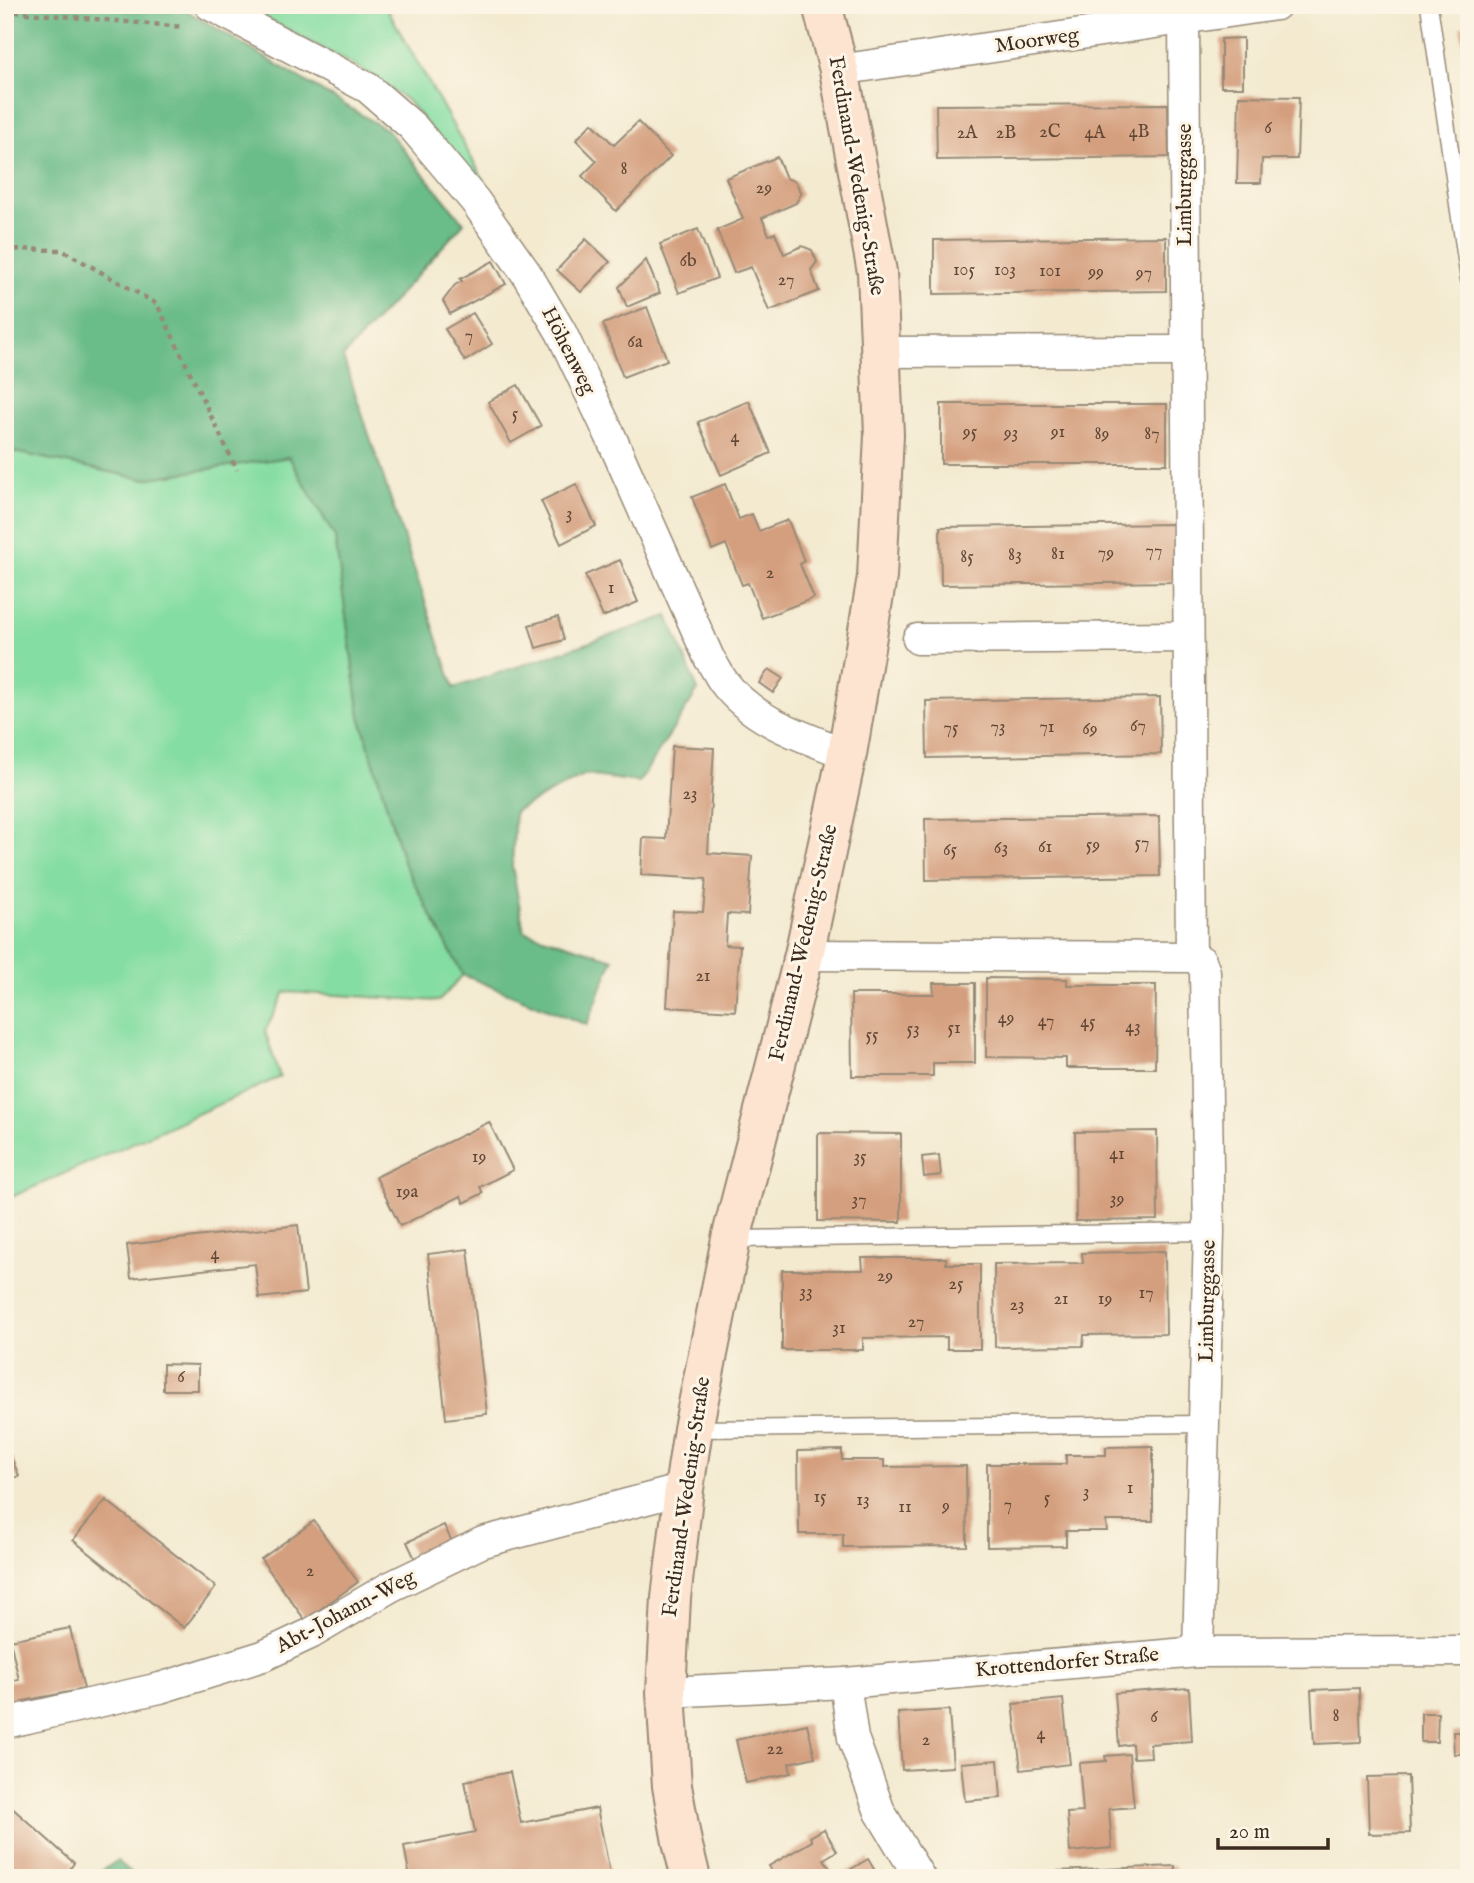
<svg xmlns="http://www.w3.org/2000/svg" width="1474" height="1883" font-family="'IM FELL English',serif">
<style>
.green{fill:#84dda2;stroke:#608460;stroke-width:2}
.forest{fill:#6bbc88;stroke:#537353;stroke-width:2}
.building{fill:#d49f7e}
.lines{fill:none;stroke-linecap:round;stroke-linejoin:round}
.lane-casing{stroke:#978a77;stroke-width:19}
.street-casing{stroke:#978a77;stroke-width:33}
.secondary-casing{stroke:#978a77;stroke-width:42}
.path{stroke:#978a77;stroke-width:4.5;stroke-dasharray:5 5;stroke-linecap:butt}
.lane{stroke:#fff;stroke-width:16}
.street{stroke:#fff;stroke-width:30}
.secondary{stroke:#fde4d1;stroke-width:38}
.labels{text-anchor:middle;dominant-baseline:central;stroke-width:6;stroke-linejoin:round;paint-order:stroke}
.number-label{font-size:18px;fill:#614736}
.street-label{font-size:21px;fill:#3b2a1e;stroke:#fcf5e5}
</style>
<rect width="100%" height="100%" fill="#fcf5e5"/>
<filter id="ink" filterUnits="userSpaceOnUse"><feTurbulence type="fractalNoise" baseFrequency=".0143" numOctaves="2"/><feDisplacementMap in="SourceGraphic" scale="14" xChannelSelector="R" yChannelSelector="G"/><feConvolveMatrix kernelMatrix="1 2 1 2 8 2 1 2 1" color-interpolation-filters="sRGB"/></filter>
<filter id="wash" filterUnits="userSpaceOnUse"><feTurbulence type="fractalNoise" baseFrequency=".00686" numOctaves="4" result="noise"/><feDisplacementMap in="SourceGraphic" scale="28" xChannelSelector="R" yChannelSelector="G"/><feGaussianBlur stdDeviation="1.57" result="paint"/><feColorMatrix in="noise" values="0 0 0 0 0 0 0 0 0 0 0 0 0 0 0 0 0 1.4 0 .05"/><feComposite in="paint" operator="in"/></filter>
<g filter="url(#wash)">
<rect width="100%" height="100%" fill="#f3ead0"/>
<g class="green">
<polygon points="241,5 385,5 507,221 408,101 359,68"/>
<polygon points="5,450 143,479 289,457 335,537 360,716 404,864 463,975 439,1001 285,992 265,1031 280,1077 5,1200"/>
</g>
<g class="forest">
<polygon points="5,5 177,5 387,130 464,223 343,357 454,688 668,616 698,690 639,782 585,775 515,811 512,866 524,931 613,959 587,1025 463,975 404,864 360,716 335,537 289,457 143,479 5,450"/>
<polygon points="117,1861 138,1878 91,1878"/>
</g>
<g id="blocks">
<g class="building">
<polygon points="1469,25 1469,72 1467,72 1460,26"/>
<polygon points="1243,38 1243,87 1221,87 1221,39"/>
<polygon points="1239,96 1299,97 1297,159 1262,159 1261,183 1237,183"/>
<polygon points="1168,104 1169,157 937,160 936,105"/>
<polygon points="638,122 671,156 616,211 582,176 597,161 576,140 592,123 614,145"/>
<polygon points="777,157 786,178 796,182 801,194 796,203 762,218 769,235 775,233 784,254 802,246 812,250 817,262 811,270 819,291 769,311 751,267 734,273 717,230 743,219 726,178"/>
<polygon points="698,229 717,278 679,293 660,244"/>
<polygon points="1166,237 1166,291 934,294 934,240"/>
<polygon points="586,239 610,262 581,292 557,270"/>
<polygon points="646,260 660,293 627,307 619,287"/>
<polygon points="493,261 506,284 450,314 443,301 455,285 462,281 460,279"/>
<polygon points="647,307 667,360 623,377 603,324"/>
<polygon points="473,313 492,344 465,361 445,329"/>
<polygon points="518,385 541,426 511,443 488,402"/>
<polygon points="749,401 771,453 721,475 698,422"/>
<rect x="941" y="404" width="226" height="60"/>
<polygon points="576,484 596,526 561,544 541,501"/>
<polygon points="725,484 739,519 752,514 759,531 788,520 804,561 800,564 814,598 762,618 748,583 742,585 726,544 712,550 692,497"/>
<polygon points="1175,524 1176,582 941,585 940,527"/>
<polygon points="620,560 638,602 603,617 585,575"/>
<polygon points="558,617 564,640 536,648 529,625"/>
<polygon points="769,669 783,678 773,693 759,683"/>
<polygon points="1160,697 1161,754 927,758 926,701"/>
<polygon points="672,746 714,748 708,853 752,856 748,915 727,914 725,945 740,946 735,1011 667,1007 673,911 703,912 706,879 641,875 643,838 666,839"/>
<polygon points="1159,816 1160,876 926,880 925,819"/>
<polygon points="986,978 1067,979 1067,985 1156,985 1155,1068 1066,1068 1066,1058 986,1057"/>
<polygon points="933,983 975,983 975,1063 933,1063 933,1076 852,1076 851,994 934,994"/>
<polygon points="489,1122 513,1170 480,1187 483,1193 464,1203 461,1196 400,1226 376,1177"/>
<polygon points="1157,1131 1158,1220 1076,1221 1075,1132"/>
<polygon points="818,1133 901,1134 901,1222 818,1221"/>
<polygon points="939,1155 941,1175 924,1177 922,1157"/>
<polygon points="298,1225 306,1293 259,1298 255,1264 131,1278 127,1245"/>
<polygon points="468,1249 487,1414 446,1419 428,1254"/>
<polygon points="1165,1251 1166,1334 1084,1335 1083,1346 995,1347 994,1264 1083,1263 1082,1253"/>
<polygon points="862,1258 946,1258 946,1264 980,1264 980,1349 947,1349 947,1337 863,1338 863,1350 782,1350 782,1270 863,1270"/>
<polygon points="163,1364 198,1365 198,1390 163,1390"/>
<polygon points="5,1442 19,1476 5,1481"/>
<polygon points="1153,1446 1153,1521 1106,1521 1107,1531 1066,1531 1066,1546 987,1547 987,1464 1066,1464 1066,1455 1106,1455 1106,1447"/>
<polygon points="842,1450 842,1460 884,1460 884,1467 966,1466 967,1546 843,1547 843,1534 799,1534 798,1451"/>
<polygon points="106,1500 216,1587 184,1628 73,1540"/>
<polygon points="314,1521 358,1582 305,1620 261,1559"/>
<polygon points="444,1525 453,1544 416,1561 407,1542"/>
<polygon points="70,1628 84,1689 23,1701 24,1705 6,1709 5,1682 19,1680 10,1640"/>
<polygon points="1189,1688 1192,1741 1150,1744 1151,1757 1133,1758 1132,1744 1119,1746 1115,1693"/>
<polygon points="1359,1688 1361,1742 1314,1744 1311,1690"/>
<polygon points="1063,1699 1070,1764 1021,1770 1013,1704"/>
<polygon points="949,1710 953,1767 902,1770 898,1713"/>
<polygon points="1421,1713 1438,1713 1437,1742 1421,1742"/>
<polygon points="807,1724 815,1757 789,1763 791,1773 746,1783 736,1740"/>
<polygon points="1453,1732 1467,1732 1467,1754 1454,1754"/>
<polygon points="1129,1754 1134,1807 1109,1809 1112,1848 1070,1852 1067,1813 1083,1812 1079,1763 1106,1761 1105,1756"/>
<polygon points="998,1760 1001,1798 965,1801 961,1763"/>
<polygon points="510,1772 521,1823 597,1808 611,1878 410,1878 404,1846 475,1832 465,1781"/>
<polygon points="1408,1776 1410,1833 1369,1834 1367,1777"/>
<polygon points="10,1806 74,1863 64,1878 11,1878 5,1872 5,1811"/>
<polygon points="824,1829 837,1851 824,1859 836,1878 775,1878 769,1866 812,1841 810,1837"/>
<polygon points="868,1859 878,1876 883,1872 887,1878 836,1878"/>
<polygon points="1175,1866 1176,1878 983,1878 983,1874"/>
</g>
</g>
</g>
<g filter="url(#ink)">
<use href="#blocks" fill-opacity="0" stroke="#978a77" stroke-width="2"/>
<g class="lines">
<defs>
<g id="lane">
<polyline points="1429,5 1469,280"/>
<polyline points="731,1239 1209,1232"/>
<polyline points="693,1429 1205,1424"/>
</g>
<g id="street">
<path d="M210,5L368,88L413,127L475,201L526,273L561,332L610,435L709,658C714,665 718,674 723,681C753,722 802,736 847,754"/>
<polyline points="1184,19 1191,957"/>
<polyline points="839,70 1276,5"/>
<polyline points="881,352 1187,351"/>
<polyline points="918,639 1188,637"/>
<polyline points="804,955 1191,957 1201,961 1205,972 1209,1232 1198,1652"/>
<polyline points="845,1683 853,1738 880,1812 920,1878"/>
<polyline points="666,1692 845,1683 1198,1652 1469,1651"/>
<polyline points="5,1723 160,1688 263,1656 310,1634 390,1587 483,1542 684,1489"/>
</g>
<polyline id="secondary" points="691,1878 682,1842 672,1786 666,1692 671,1598 684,1489 693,1429 731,1239 804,955 847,754 877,577 884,435 877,272 839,70 822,5"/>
</defs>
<use href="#lane" class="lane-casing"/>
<use href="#street" class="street-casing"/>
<use href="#secondary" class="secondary-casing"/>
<g class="path">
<polyline points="5,11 184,27"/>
<polyline points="5,249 62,250 157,304 237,470"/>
</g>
<use href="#lane" class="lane"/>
<use href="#street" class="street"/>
<use href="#secondary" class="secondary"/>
</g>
</g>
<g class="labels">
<g class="number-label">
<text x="1268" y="128">6</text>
<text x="1050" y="132">2C</text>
<text x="1139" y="132">4B</text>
<text x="967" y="133">2A</text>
<text x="1006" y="133">2B</text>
<text x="1095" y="133">4A</text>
<text x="624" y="169">8</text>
<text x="764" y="188">29</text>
<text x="688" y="261">6b</text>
<text x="964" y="270">105</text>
<text x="1005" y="270">103</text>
<text x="1050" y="271">101</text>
<text x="1096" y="272">99</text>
<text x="1144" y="273">97</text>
<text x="786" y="280">27</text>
<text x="469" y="336">7</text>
<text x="635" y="342">6a</text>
<text x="515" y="414">5</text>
<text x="970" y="432">95</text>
<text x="1058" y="432">91</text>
<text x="1011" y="433">93</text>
<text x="1102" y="434">89</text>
<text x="1152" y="434">87</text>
<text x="735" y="437">4</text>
<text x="569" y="514">3</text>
<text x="1154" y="551">77</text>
<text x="1106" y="553">79</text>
<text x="1058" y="554">81</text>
<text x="1015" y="555">83</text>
<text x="967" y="557">85</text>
<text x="770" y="573">2</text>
<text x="611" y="588">1</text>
<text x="1138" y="726">67</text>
<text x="998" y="727">73</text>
<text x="1047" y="727">71</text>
<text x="951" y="728">75</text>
<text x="1090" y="729">69</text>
<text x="690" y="794">23</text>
<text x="1142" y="843">57</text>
<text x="1093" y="845">59</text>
<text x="1045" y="847">61</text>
<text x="1001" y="848">63</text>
<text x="950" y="850">65</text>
<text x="703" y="976">21</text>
<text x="1006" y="1018">49</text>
<text x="1046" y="1021">47</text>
<text x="1088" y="1022">45</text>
<text x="1133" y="1027">43</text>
<text x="954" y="1028">51</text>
<text x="913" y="1029">53</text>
<text x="872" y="1035">55</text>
<text x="1117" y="1154">41</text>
<text x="479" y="1157">19</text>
<text x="860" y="1157">35</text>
<text x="407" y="1192">19a</text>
<text x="1117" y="1199">39</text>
<text x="859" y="1200">37</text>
<text x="215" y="1254">4</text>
<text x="885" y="1276">29</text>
<text x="956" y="1284">25</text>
<text x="806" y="1292">33</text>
<text x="1146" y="1293">17</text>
<text x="1061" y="1299">21</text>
<text x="1105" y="1299">19</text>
<text x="1017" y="1305">23</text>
<text x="916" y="1322">27</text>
<text x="839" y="1328">31</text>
<text x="181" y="1377">6</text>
<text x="1130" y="1488">1</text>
<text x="1086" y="1492">3</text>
<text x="820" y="1497">15</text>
<text x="1047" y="1498">5</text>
<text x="863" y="1500">13</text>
<text x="1008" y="1505">7</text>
<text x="946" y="1506">9</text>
<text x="905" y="1507">11</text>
<text x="310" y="1571">2</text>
<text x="1336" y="1716">8</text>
<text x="1154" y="1717">6</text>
<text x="1041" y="1734">4</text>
<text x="926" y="1740">2</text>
<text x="775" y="1749">22</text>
</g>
<g class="street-label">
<text transform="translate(1037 41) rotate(-8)">Moorweg</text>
<text transform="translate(856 176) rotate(80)">Ferdinand-Wedenig-Straße</text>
<text transform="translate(1185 185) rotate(-90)">Limburggasse</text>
<text transform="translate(568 351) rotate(63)">Höhenweg</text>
<text transform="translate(804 943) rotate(-77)">Ferdinand-Wedenig-Straße</text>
<text transform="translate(1208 1301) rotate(-89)">Limburggasse</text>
<text transform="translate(687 1497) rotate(-82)">Ferdinand-Wedenig-Straße</text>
<text transform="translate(346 1612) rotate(-28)">Abt-Johann-Weg</text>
<text transform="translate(1067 1663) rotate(-5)">Krottendorfer Straße</text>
</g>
</g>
<rect width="1474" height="1883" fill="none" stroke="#fcf5e5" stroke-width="28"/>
<path d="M1218 1838v10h110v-10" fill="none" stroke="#3b2a1e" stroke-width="3.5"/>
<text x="1229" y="1838" font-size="21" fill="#3b2a1e" stroke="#fcf5e5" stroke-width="5" paint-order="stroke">20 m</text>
</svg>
